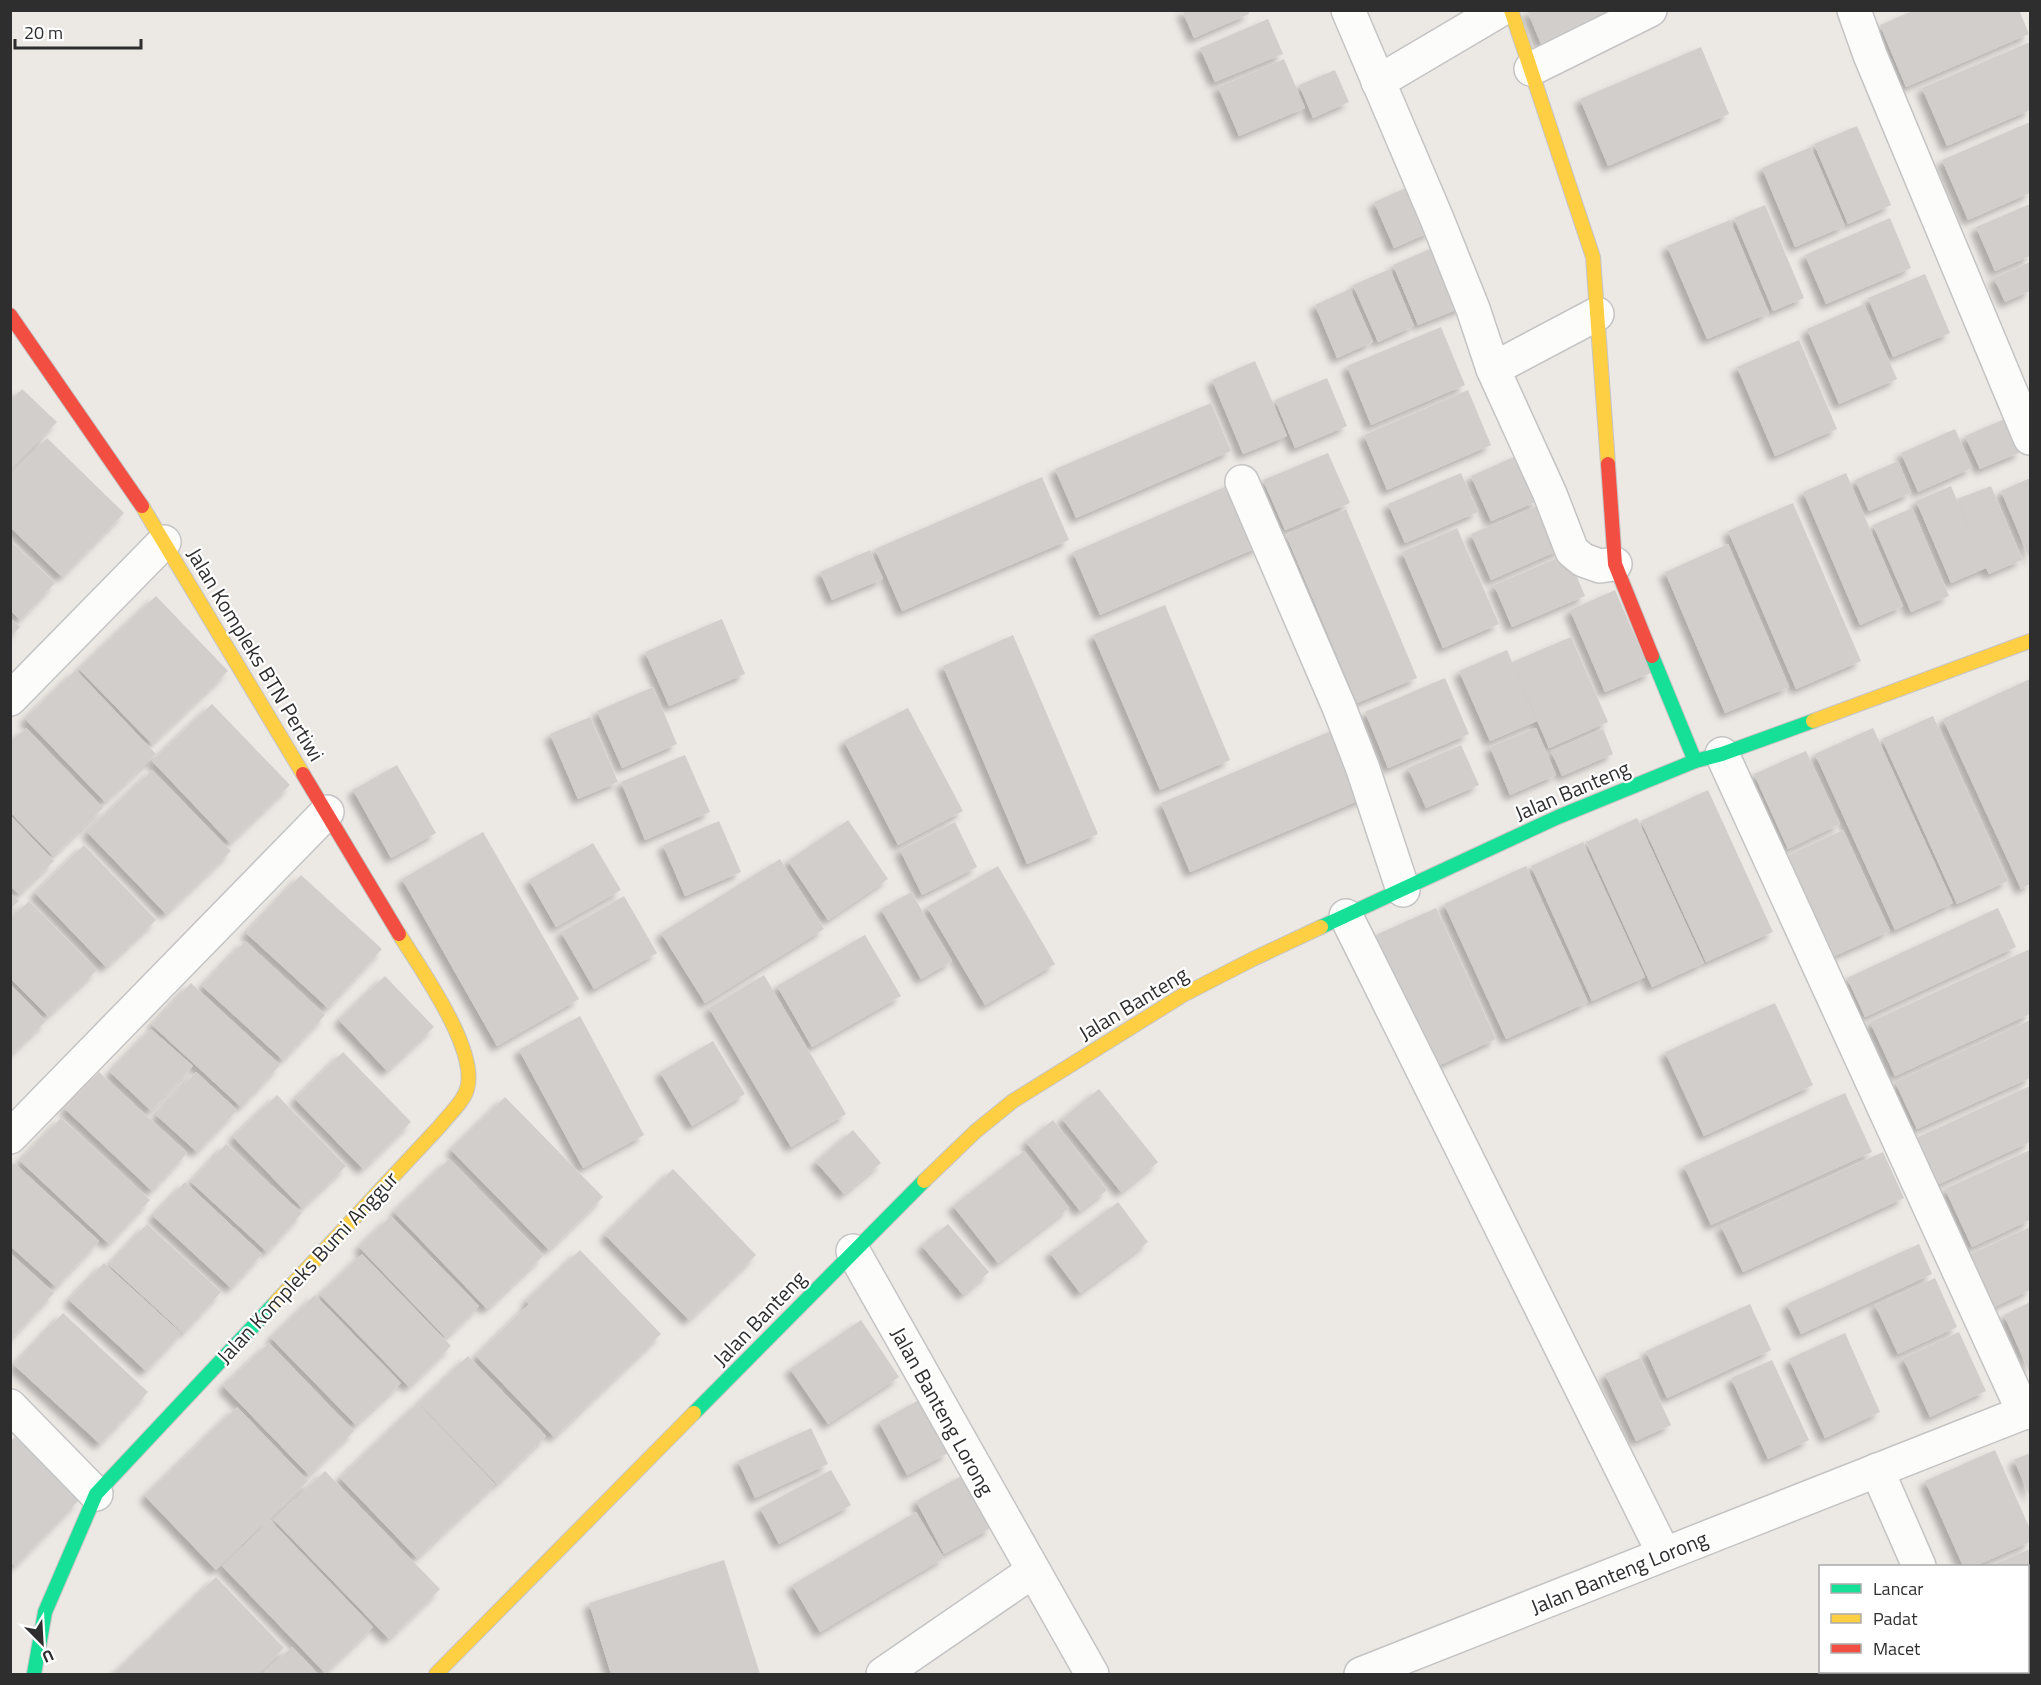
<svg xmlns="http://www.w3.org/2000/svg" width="2041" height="1685" font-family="'Titillium Web',sans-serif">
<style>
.building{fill:#d1cecb;filter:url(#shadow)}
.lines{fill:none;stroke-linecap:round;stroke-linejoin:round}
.street-casing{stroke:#c5c4c5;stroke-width:36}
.fast-casing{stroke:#c5c4c5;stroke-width:16}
.slow-casing{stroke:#c5c4c5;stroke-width:16}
.jam-casing{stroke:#c5c4c5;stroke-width:16}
.street{stroke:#fcfcfb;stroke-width:33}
.fast{stroke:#16e098;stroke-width:14}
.slow{stroke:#ffcf43;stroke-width:14}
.jam{stroke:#f24e42;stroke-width:14}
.labels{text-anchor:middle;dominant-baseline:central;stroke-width:4.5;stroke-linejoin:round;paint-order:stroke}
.street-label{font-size:21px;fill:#2e2e2e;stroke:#fff}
</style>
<defs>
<filter id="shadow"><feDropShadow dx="-5.5" dy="5.5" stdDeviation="3" flood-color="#0004"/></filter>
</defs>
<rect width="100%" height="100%" fill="#ece8e4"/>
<g class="building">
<polygon points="1182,10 1248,10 1249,14 1194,38"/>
<polygon points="1527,10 1620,10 1541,44"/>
<polygon points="1915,10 2019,10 2029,34 1906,87 1880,25"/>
<polygon points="1268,19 1283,54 1215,82 1200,48"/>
<polygon points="2030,42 2030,110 1947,146 1922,88"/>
<polygon points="1701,47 1729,114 1608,166 1580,99"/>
<polygon points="1284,59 1305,108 1239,136 1218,87"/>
<polygon points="1335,70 1349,102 1313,118 1299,85"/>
<polygon points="2030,122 2030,193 1968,220 1942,160"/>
<polygon points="1857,126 1891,205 1848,224 1814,144"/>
<polygon points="1811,147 1845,226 1795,247 1762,168"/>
<polygon points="1413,185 1433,231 1394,248 1374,202"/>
<polygon points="2030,204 2030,256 1995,271 1976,227"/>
<polygon points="1765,205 1804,298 1773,311 1734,218"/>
<polygon points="1890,218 1911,268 1826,304 1805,255"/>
<polygon points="1730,220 1769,313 1707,339 1667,246"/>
<polygon points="1439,245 1466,306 1418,325 1393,265"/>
<polygon points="2030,262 2030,291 2005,302 1994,278"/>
<polygon points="1390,269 1414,326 1378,342 1353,285"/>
<polygon points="1925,274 1950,333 1893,357 1868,298"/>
<polygon points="1350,289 1373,342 1337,358 1315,305"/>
<polygon points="1864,304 1897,379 1839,404 1807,329"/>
<polygon points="1441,327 1465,385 1371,425 1347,366"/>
<polygon points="1799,340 1837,429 1775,456 1737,367"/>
<polygon points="1255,361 1287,436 1243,454 1212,380"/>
<polygon points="1327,378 1347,426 1295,448 1275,400"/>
<polygon points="22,389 57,422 10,469 10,401"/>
<polygon points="1468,390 1491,445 1387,490 1364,435"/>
<polygon points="1211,403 1231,451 1076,518 1055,469"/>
<polygon points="2007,418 2021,452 1980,469 1965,436"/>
<polygon points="1955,429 1972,468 1918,492 1901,453"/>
<polygon points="47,438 124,513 62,577 10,527 10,476"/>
<polygon points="1328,453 1350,503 1285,530 1263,480"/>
<polygon points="1518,455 1538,501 1491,521 1471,476"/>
<polygon points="1898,461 1911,493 1869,511 1855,480"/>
<polygon points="1461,473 1478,512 1405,543 1388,504"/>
<polygon points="1846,473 1903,606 1860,625 1803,492"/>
<polygon points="1042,477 1069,540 902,611 875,549"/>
<polygon points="2030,478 2030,560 2001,491"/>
<polygon points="1234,483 1261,546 1100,615 1073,552"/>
<polygon points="1951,486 1970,532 1957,499 1991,486 2022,560 1989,574 1986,568 1951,583 1916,501"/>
<polygon points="1793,503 1861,661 1796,689 1728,531"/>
<polygon points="1542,504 1562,549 1491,580 1471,534"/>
<polygon points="1912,508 1949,596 1911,612 1873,525"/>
<polygon points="1346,509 1417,678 1357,703 1286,535"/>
<polygon points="1457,528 1499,624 1443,648 1402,552"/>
<polygon points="10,540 55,583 20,620 10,610"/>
<polygon points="1728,544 1789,687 1725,713 1665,572"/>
<polygon points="870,550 883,579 832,600 820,572"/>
<polygon points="1567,554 1585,596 1512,627 1494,585"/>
<polygon points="1615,590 1651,673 1605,692 1570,610"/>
<polygon points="156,596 228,671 152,744 79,669"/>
<polygon points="1165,605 1230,760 1160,790 1093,635"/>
<polygon points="10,618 20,627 10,637"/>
<polygon points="722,619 745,674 669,706 645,652"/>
<polygon points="1013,635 1098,834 1027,864 943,666"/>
<polygon points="1571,637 1608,722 1549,748 1512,662"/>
<polygon points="1507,650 1537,721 1490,741 1459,671"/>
<polygon points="76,670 156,754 105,802 25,719"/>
<polygon points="1445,678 1469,734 1388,768 1365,712"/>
<polygon points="2030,679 2030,884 2021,889 1943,719"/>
<polygon points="653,687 677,744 622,768 597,711"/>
<polygon points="212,704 290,785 230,843 152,761"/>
<polygon points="908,708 963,811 898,845 844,741"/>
<polygon points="1933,716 2008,881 1957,904 1882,739"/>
<polygon points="590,717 618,782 578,799 550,734"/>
<polygon points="26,728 103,808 53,856 10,812 10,742"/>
<polygon points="1338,728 1367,797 1190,872 1161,803"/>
<polygon points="1536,728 1556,775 1510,795 1490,747"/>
<polygon points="1873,728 1953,903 1895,930 1815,754"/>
<polygon points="1603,729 1613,754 1562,776 1551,751"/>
<polygon points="1461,745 1479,785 1426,808 1408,768"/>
<polygon points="1806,751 1840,824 1788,849 1754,774"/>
<polygon points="685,755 710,812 645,840 621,782"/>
<polygon points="397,765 436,833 391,858 353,790"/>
<polygon points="152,770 231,851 166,914 87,832"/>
<polygon points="1708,790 1773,932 1706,962 1641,821"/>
<polygon points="10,815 54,861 19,894 10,886"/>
<polygon points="1637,818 1704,963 1652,987 1586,842"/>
<polygon points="848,820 888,879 828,920 788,861"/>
<polygon points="719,821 741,872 685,896 663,845"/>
<polygon points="955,822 977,867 922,895 900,850"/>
<polygon points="1843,830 1890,931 1828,959 1782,858"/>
<polygon points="483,832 579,999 497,1046 402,879"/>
<polygon points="1583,842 1645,977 1592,1001 1531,866"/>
<polygon points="593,843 621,890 556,927 529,880"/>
<polygon points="84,845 156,920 106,967 35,893"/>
<polygon points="780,859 824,929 705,1003 661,933"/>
<polygon points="998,866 1055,964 985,1005 927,907"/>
<polygon points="1526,866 1588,1002 1506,1039 1444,904"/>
<polygon points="301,875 382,949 328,1008 246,933"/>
<polygon points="911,892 952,961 921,979 881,909"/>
<polygon points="10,893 19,901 10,909"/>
<polygon points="624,896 657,953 594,989 561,932"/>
<polygon points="29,901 97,970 48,1016 10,978 10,919"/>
<polygon points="1436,908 1496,1039 1427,1071 1367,939"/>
<polygon points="1998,908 2016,947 1865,1017 1847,978"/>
<polygon points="865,935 901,996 812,1047 777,986"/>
<polygon points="245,941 325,1015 283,1060 202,986"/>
<polygon points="2030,949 2030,1014 1895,1076 1870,1022"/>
<polygon points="764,975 846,1114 791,1147 709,1008"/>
<polygon points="385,976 434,1027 387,1071 339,1020"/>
<polygon points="191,983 280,1065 241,1107 152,1025"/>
<polygon points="10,984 46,1021 10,1055"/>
<polygon points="1775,1003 1813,1085 1704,1136 1665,1052"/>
<polygon points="580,1016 644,1135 583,1168 519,1050"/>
<polygon points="2030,1020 2030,1078 1917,1129 1895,1082"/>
<polygon points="151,1029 193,1066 151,1111 110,1072"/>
<polygon points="713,1041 745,1094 692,1126 660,1072"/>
<polygon points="343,1052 411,1122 363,1169 295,1099"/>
<polygon points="99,1072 187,1153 152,1191 65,1109"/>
<polygon points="196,1072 237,1110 197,1152 156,1115"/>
<polygon points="2030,1086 2030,1142 1937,1185 1916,1138"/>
<polygon points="1099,1089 1158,1162 1121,1192 1062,1119"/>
<polygon points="1845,1093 1872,1152 1711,1225 1684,1166"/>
<polygon points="277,1095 346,1166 302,1208 233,1137"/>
<polygon points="505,1097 603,1197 549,1250 451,1150"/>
<polygon points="61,1118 150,1200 109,1244 20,1161"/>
<polygon points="1053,1120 1107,1190 1080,1211 1026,1142"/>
<polygon points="853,1130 881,1163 844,1194 816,1162"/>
<polygon points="226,1144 302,1213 267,1252 191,1182"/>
<polygon points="2030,1150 2030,1220 1972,1247 1945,1189"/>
<polygon points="1024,1151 1069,1208 998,1263 953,1206"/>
<polygon points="1883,1152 1904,1198 1743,1272 1721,1226"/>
<polygon points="449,1159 543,1256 487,1309 394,1212"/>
<polygon points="14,1163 99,1241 56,1287 10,1246 10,1167"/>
<polygon points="673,1169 756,1255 689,1320 605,1235"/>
<polygon points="185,1182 262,1254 231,1288 153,1216"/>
<polygon points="1118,1202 1148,1242 1080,1293 1050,1253"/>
<polygon points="391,1216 479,1306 446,1338 359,1247"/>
<polygon points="147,1224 221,1292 183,1333 109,1265"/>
<polygon points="948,1224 989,1272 963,1295 922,1246"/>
<polygon points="2030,1227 2030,1290 1990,1309 1966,1256"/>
<polygon points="1919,1244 1932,1274 1801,1334 1787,1304"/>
<polygon points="580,1250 661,1334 554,1437 476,1356 529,1304 526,1301"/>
<polygon points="10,1253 54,1293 10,1340"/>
<polygon points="362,1254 451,1346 409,1387 320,1295"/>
<polygon points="104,1263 181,1333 146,1371 69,1300"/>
<polygon points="1935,1278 1957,1327 1898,1354 1875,1305"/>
<polygon points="315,1295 401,1383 356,1425 271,1338"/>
<polygon points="2030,1302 2030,1374 2004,1315"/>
<polygon points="1750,1304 1771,1350 1667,1398 1646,1351"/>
<polygon points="63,1313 148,1392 100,1444 14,1365"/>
<polygon points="861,1320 899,1377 828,1424 790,1369"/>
<polygon points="1959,1332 1986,1391 1930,1417 1903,1358"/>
<polygon points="1845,1333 1880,1412 1825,1438 1789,1359"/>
<polygon points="269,1343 354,1431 309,1475 223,1386"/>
<polygon points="468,1356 546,1436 497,1484 419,1403"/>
<polygon points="1640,1358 1671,1425 1636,1441 1605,1374"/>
<polygon points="1772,1360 1809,1440 1768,1459 1731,1378"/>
<polygon points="919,1400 948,1453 907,1475 879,1422"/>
<polygon points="418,1403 495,1484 417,1558 340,1478"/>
<polygon points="237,1407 308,1481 216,1570 145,1496"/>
<polygon points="811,1428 828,1464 755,1498 738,1461"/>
<polygon points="15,1437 79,1500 15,1566 10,1562 10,1442"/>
<polygon points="1995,1450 2030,1529 2030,1542 1975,1566 1963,1566 1925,1481"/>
<polygon points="2030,1453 2030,1497 2014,1460"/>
<polygon points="831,1470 851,1505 779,1544 760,1508"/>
<polygon points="325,1471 440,1589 389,1639 274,1520"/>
<polygon points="963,1475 991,1528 944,1554 916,1501"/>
<polygon points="916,1512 944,1558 820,1632 792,1585"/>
<polygon points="270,1520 373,1627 325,1673 222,1566"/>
<polygon points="2030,1549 2030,1623 2028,1624 2028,1566 1990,1566"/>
<polygon points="724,1560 760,1674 611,1674 589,1603"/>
<polygon points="216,1577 284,1648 257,1674 114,1674"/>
<polygon points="2030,1630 2030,1674 2029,1674 2028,1631"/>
<polygon points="292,1647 318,1674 263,1674"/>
</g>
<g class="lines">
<defs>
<g id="street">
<polyline points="1348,10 1437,219 1473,309 1493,369 1550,494 1572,551 1583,560 1600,566 1615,564"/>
<polyline points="1854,10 1870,55 2030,438"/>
<polyline points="1531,69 1650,10"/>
<polyline points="1378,82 1500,10"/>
<polyline points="1493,369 1597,314"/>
<polyline points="1242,482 1339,707 1363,769 1403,890"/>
<polyline points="10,699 164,542"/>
<polyline points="1722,754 2024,1413"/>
<polyline points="1346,916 1664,1554"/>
<polyline points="10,1137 327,812"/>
<polyline points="853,1251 1092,1674"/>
<polyline points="10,1406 96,1494"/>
<polyline points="1877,1470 1919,1566"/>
<polyline points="1965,1672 1966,1674"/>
<polyline points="883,1674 1033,1571"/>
<polyline points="1361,1674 2030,1410"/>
</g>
<g id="fast">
<polyline points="1652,656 1695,761"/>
<polyline points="1321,927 1558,817 1695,761 1722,754 1813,721"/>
<polyline points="694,1413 924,1181"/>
<polyline points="34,1674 45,1612 96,1494 275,1303"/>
</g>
<g id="slow">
<polyline points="1511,10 1593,257 1608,464"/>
<polyline points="142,506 303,774"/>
<polyline points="1813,721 2030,641"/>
<polyline points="924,1181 976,1131 1013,1101 1183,995 1253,959 1321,927"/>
<path d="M275,1303L440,1126C449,1114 463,1103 467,1089C479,1050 420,968 399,934"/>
<polyline points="436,1674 694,1413"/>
</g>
<g id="jam">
<polyline points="10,315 142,506"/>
<polyline points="1608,464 1615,564 1652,656"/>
<polyline points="303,774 399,934"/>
</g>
</defs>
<use href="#street" class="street-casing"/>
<use href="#fast" class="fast-casing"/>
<use href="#slow" class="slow-casing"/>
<use href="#jam" class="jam-casing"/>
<use href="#street" class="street"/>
<use href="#fast" class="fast"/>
<use href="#slow" class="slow"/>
<use href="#jam" class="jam"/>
</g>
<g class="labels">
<g class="street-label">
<text transform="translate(256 654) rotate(59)">Jalan Kompleks BTN Pertiwi</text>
<text transform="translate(1572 790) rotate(-23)">Jalan Banteng</text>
<text transform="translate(1133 1003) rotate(-31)">Jalan Banteng</text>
<text transform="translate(307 1267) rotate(-47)">Jalan Kompleks Bumi Anggur</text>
<text transform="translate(759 1318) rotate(-46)">Jalan Banteng</text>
<text transform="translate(943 1411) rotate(61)">Jalan Banteng Lorong</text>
<text transform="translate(1619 1572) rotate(-22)">Jalan Banteng Lorong</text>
</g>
</g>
<rect width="2041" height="1685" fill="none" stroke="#2e2e2e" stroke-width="24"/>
<rect x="1819" y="1565" width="210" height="108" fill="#ffffff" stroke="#ababab" stroke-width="1.5"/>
<rect x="1831" y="1584" width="30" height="9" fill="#16e098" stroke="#ababab" stroke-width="1.5"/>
<text x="1873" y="1595" font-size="18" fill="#2e2e2e">Lancar</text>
<rect x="1831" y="1614" width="30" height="9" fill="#ffcf43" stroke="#ababab" stroke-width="1.5"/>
<text x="1873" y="1625" font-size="18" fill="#2e2e2e">Padat</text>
<rect x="1831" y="1644" width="30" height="9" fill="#f24e42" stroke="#ababab" stroke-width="1.5"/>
<text x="1873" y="1655" font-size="18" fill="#2e2e2e">Macet</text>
<g transform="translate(42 1643) rotate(156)" stroke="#ffffff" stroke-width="4.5" paint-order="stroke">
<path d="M0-4.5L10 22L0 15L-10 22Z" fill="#2e2e2e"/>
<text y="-9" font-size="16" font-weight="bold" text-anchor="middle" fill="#2e2e2e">U</text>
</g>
<path d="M15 39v9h126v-9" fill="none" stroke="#2e2e2e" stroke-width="3"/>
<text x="24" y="39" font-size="18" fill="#2e2e2e" stroke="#ffffff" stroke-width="4.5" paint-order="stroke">20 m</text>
</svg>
